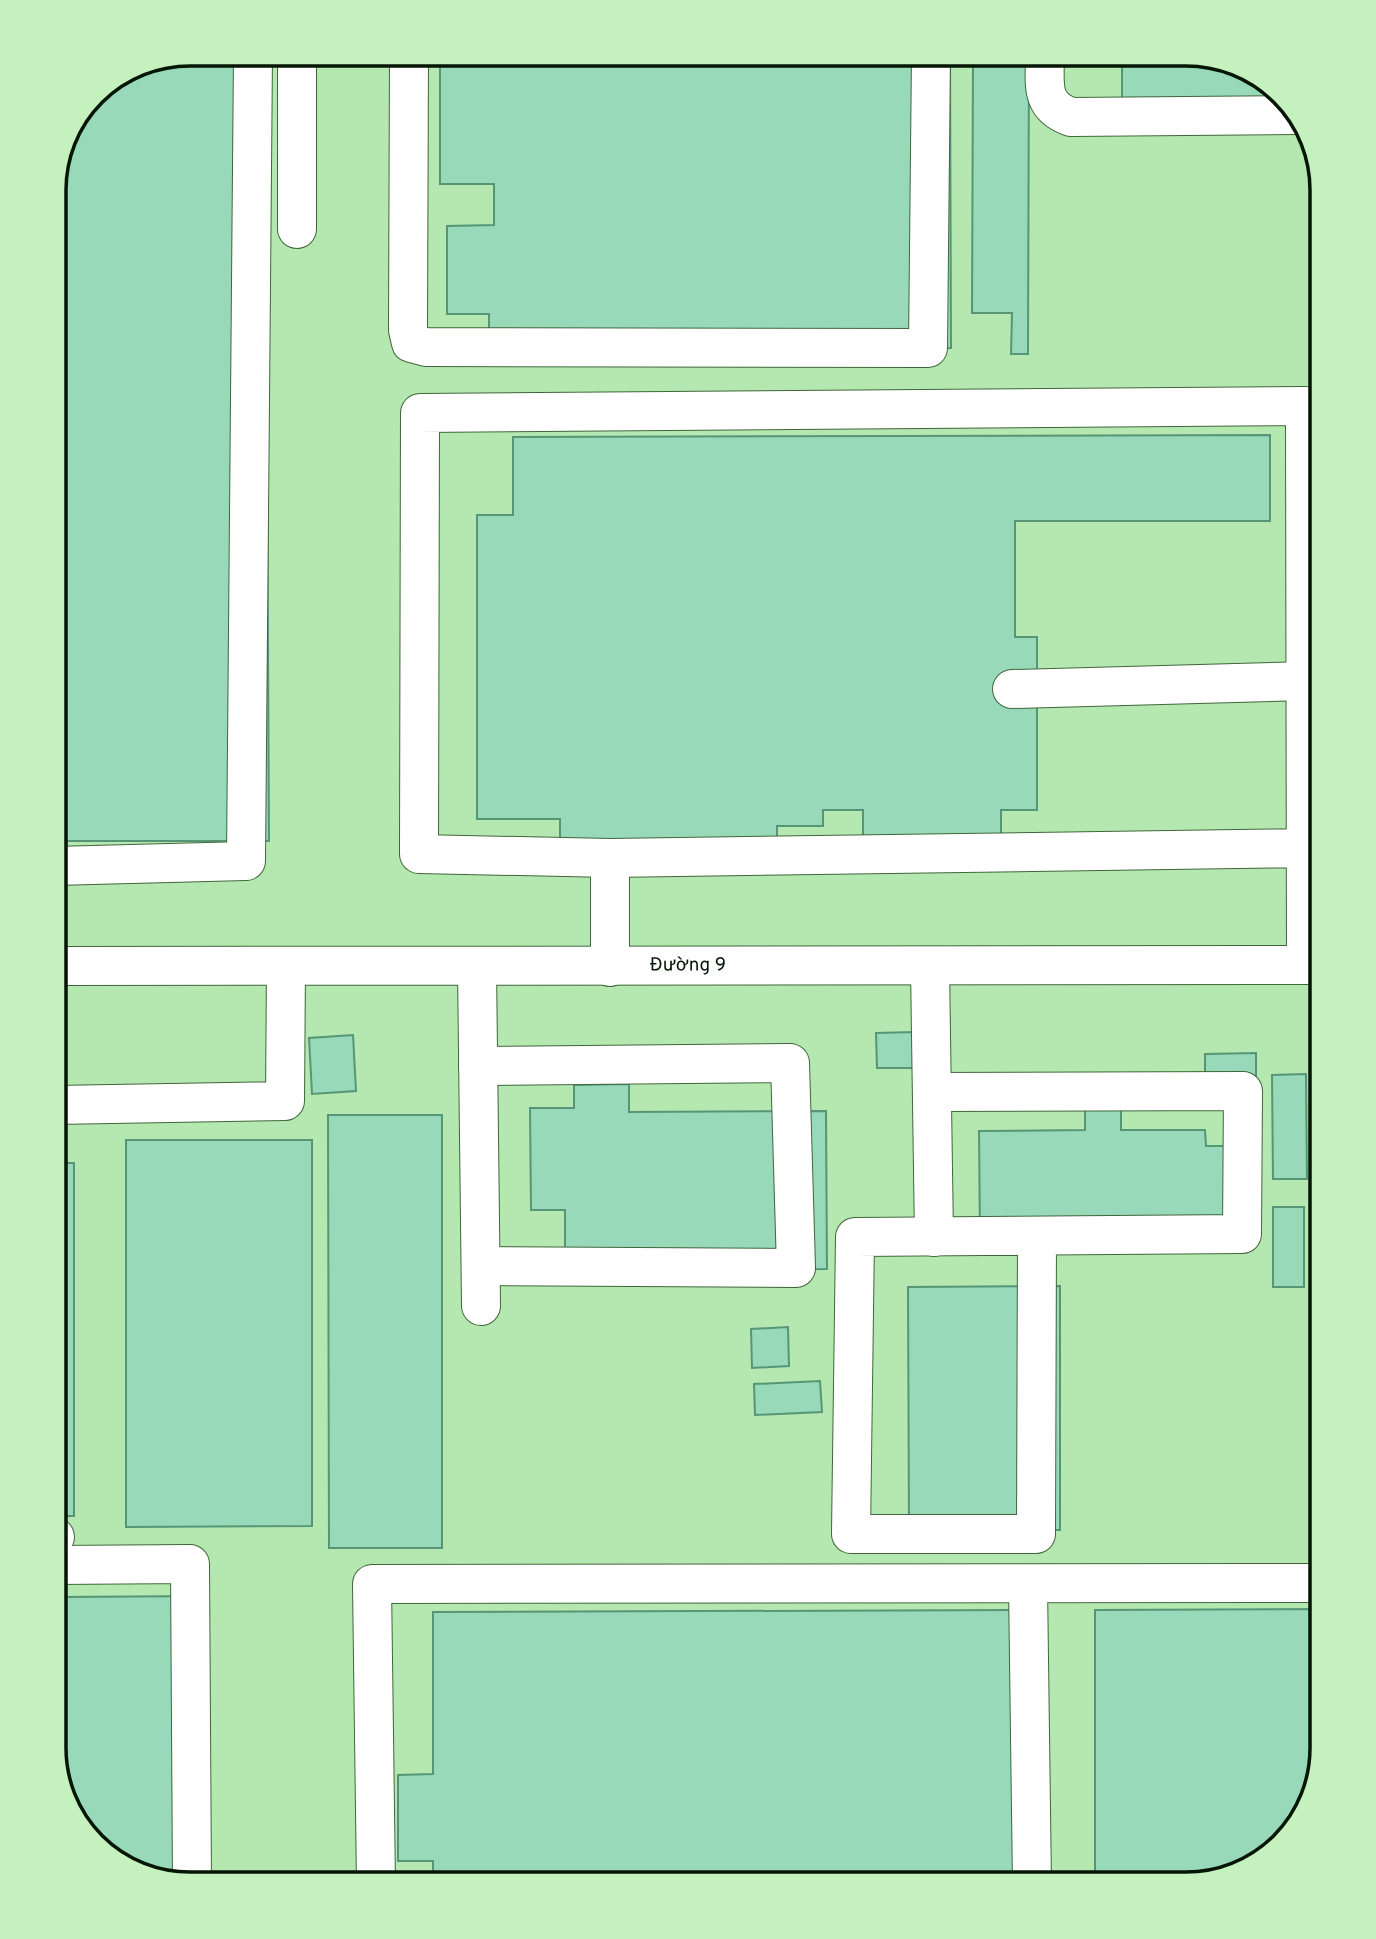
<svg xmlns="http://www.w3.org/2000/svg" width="1376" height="1939" font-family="Overpass,sans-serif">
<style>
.built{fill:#b5e7b0}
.building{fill:#97d9b8;stroke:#569677;stroke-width:2}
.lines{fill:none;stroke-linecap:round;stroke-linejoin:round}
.minor-casing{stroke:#40673b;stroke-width:40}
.minor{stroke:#fff;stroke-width:38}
.labels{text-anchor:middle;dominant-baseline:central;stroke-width:7;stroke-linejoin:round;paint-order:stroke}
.street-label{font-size:19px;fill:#061605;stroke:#c5f1bf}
.rim{fill:none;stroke:#061605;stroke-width:3.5}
</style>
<rect width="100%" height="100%" fill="#c5f1bf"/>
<polygon class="built" points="191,54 1194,55 1254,73 1303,122 1322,191 1322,1749 1304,1816 1254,1866 1186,1885 182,1884 122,1866 73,1817 54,1748 55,181 69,130 100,88"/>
<g class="building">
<polygon points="191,54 265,54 269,841 54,841 55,181 69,130 100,88 139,64"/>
<polygon points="440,54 950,54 951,348 489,351 489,314 447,314 447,226 494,225 494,184 440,184"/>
<polygon points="973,54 1029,54 1028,354 1011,354 1012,313 972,313"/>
<polygon points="1122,55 1194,55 1254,73 1281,100 1122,99"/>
<polygon points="1270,435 1270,521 1015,521 1015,637 1037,637 1037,810 1001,810 1001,846 863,846 863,810 823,810 823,826 777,826 777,848 560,848 560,819 477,819 477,515 513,515 513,437"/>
<polygon points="914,1032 914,1068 877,1068 876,1033"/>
<polygon points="353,1035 356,1091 312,1094 309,1038"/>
<polygon points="1256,1053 1256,1084 1205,1084 1205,1054"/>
<polygon points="1306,1074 1307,1179 1273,1179 1272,1075"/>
<polygon points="629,1084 629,1112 826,1111 827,1269 565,1271 565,1210 531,1210 530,1108 574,1108 574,1085"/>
<polygon points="1121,1096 1121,1130 1205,1130 1206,1146 1226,1146 1227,1237 980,1239 979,1131 1085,1130 1085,1097"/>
<polygon points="328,1115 442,1115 442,1548 329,1548"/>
<polygon points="126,1140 312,1140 312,1526 126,1527"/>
<rect x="54" y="1163" width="20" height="353"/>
<rect x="1273" y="1207" width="31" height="80"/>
<polygon points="1060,1286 1060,1530 909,1530 908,1287"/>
<polygon points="788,1327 789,1366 752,1368 751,1329"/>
<polygon points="820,1381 822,1412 755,1415 754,1384"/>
<polygon points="206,1596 182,1884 122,1866 73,1817 60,1771 60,1597"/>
<polygon points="1322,1609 1322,1749 1304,1816 1254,1866 1186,1885 1095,1885 1095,1610"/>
<polygon points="1021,1610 1021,1885 433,1885 433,1861 398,1861 398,1775 433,1774 433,1612"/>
</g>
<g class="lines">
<defs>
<g id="minor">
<polyline points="409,54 408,330 411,343 426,347 928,348 931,54"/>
<path d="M1045,54C1045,83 1039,106 1071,117L1296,115"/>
<polyline points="297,229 297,54"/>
<polyline points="1012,689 1306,681"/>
<polyline points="610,858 610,967"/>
<polyline points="54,866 246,861 253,54"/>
<polyline points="1306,965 1305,406 420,413 419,854 610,858 1307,848"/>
<path id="s1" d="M54,966L1322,965"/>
<polyline points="477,967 481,1306"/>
<polyline points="930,967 934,1237"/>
<polyline points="478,1066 790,1063 796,1268 481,1266"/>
<polyline points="932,1092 1243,1091 1242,1234 855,1237 851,1534 1036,1534 1037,1236"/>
<polyline points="54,1105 285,1101 286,966"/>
<polyline points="54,1537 55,1537"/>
<polyline points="54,1565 190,1564 192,1884"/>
<polyline points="1028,1584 1032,1885"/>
<polyline points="376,1885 372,1584 1322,1583"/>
</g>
</defs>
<use href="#minor" class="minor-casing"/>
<use href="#minor" class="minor"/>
</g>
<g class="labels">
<g class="street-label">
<text stroke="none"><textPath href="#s1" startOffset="634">Đường 9</textPath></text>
</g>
</g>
<path d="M0 0H1376V1939H0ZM190 66H1186A124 124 0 0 1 1310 190V1748A124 124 0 0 1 1186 1872H190A124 124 0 0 1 66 1748V190A124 124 0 0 1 190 66Z" fill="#c5f1bf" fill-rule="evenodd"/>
<path class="rim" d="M190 66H1186A124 124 0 0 1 1310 190V1748A124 124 0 0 1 1186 1872H190A124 124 0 0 1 66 1748V190A124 124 0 0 1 190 66Z"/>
</svg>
